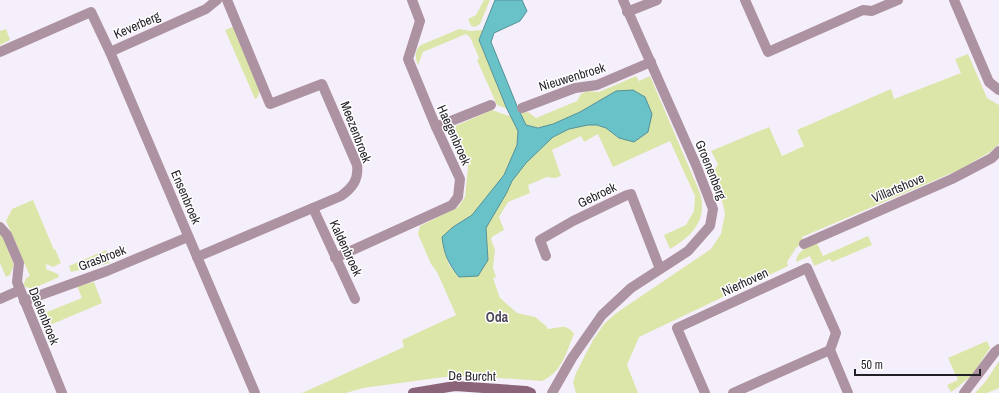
<svg xmlns="http://www.w3.org/2000/svg" width="999" height="393" font-family="'Archivo Narrow',sans-serif">
<style>
.green{fill:#dce6a9}
.water{fill:#69c2c7;stroke:#549197}
.lines{fill:none;stroke-linecap:round;stroke-linejoin:round}
.street{stroke:#ad92a1;stroke-width:10}
.secondary{stroke:#8b647a;stroke-width:10}
.labels{text-anchor:middle;dominant-baseline:central;stroke-width:3;stroke-linejoin:round;paint-order:stroke}
.street-label{font-size:13px;fill:#231f27;stroke:#fff}
.neighbourhood-label{font-size:14px;font-weight:bold;fill:#52495b;stroke:#fff}
</style>
<rect width="100%" height="100%" fill="#f5effc"/>
<g class="green">
<polygon points="484,0 490,0 480,24 475,27 471,26 468,19 476,15"/>
<polygon points="233,27 260,91 257,98 255,99 225,30"/>
<polygon points="6,29 10,40 0,45 0,31"/>
<path d="M459,29L471,31L483,30L479,40L507,109L497,105L477,60L479,58L470,37L466,34L423,52L418,65C415,57 414,51 421,45Z"/>
<polygon points="968,54 987,98 999,105 999,144 990,152 961,169 802,237 804,242 796,248 787,262 788,266 639,337 627,365 638,393 576,393 573,383 576,373 593,340 604,324 615,314 637,299 711,249 721,234 725,214 721,196 712,175 718,164 711,151 769,127 782,156 804,146 797,130 891,89 894,99 961,73 955,59"/>
<path d="M636,76L639,81L650,76L700,193C708,220 692,236 670,249L664,235L686,225L694,211L695,196L670,141L613,167L598,134L584,142L581,136L552,150L561,176L555,178L547,177L528,185L530,193L508,202L499,217L504,230L493,236L491,239L495,250L493,268L496,277L493,278L500,298L517,313L535,317L546,326L548,329C559,328 567,323 574,334C566,353 562,372 542,381L472,376L444,377L363,388L346,393H302L404,347L402,340L456,315L437,272L431,264L418,234L420,226L458,207L465,197L468,167L451,128L492,110L512,117L518,131L517,145L504,175L472,215L453,227L444,250L449,265L459,277L488,260L486,228L515,175L526,163L553,137L569,129L588,125H597L606,128L619,138L616,91C597,102 560,126 539,127C535,128 530,126 526,125L521,113L528,112L536,118L577,101L581,94L587,91L599,92Z"/>
<polygon points="33,200 54,250 55,249 61,263 53,267 46,264 46,269 58,274 59,277 32,289 23,286 26,278 30,276 6,221 12,209"/>
<polygon points="0,234 2,235 14,265 10,275 6,277 0,263"/>
<path d="M868,236L872,245L832,262L830,259L814,266L810,256L796,262C797,250 808,247 817,243L823,256Z"/>
<polygon points="106,250 110,263 71,272 69,266"/>
<polygon points="94,282 102,303 43,328 35,309 37,302 42,301 47,312 82,298 77,286"/>
<polygon points="987,341 990,348 972,375 958,387 951,392 947,385 958,380 948,358"/>
<polygon points="999,361 999,388 987,393 975,393 986,381"/>
</g>
<path class="water" d="M495,0H522L527,11L520,21L494,33L491,42L517,106L526,125L538,128L553,124L580,112L616,91L633,90L645,97L652,114L648,132L634,142L619,138L606,128L597,125H588L569,129L553,137L526,163L512,181L506,194L486,228L488,260L478,276L459,277C448,263 444,254 442,237L453,227L472,215L504,175L517,145L518,131L507,109L479,40Z"/>
<g class="lines">
<g class="street">
<polyline points="745,0 768,52 863,10 872,11 898,0"/>
<polyline points="954,0 989,82 999,90"/>
<polyline points="627,12 657,0"/>
<polyline points="0,52 91,12 110,52 255,393"/>
<polyline points="110,52 206,9 217,0"/>
<polyline points="522,108 575,88 597,85 651,62"/>
<polyline points="436,127 491,105"/>
<polyline points="313,208 355,299"/>
<polyline points="0,227 7,235 19,263 17,282 62,393"/>
<polyline points="804,244 952,179 992,158 999,151"/>
<polyline points="546,256 540,240 573,221 627,195 631,194 660,269"/>
<path d="M197,257L341,196C352,188 359,180 357,165L322,84L270,104L227,0"/>
<polyline points="335,258 452,205 458,197 460,179 436,127 408,59 420,21 412,0"/>
<polyline points="0,299 20,290"/>
<polyline points="24,301 107,271 188,237"/>
<polyline points="552,393 572,358 602,315 631,288 688,251 710,226 713,209 696,165 623,0"/>
<polyline points="705,393 677,328 807,268 836,333 830,350 848,393"/>
<polyline points="733,393 830,350"/>
<polyline points="964,393 995,352 999,349"/>
</g>
<polyline class="secondary" points="413,393 455,386 526,391 531,393"/>
</g>
<g class="labels">
<g class="street-label">
<text transform="translate(137 25) rotate(-24)">Keverberg</text>
<text transform="translate(572 77) rotate(-17)">Nieuwenbroek</text>
<text transform="translate(356 132) rotate(69)">Meezenbroek</text>
<text transform="translate(454 135) rotate(66)">Haegenbroek</text>
<text transform="translate(711 170) rotate(68)">Groenenberg</text>
<text transform="translate(898 188) rotate(-23)">Villartshove</text>
<text transform="translate(597 195) rotate(-26)">Gebroek</text>
<text transform="translate(186 197) rotate(67)">Ensenbroek</text>
<text transform="translate(346 248) rotate(65)">Kaldenbroek</text>
<text transform="translate(102 258) rotate(-21)">Grasbroek</text>
<text transform="translate(745 282) rotate(-25)">Nierhoven</text>
<text transform="translate(44 316) rotate(68)">Daelenbroek</text>
<text transform="translate(472 376) rotate(1)">De Burcht</text>
</g>
<g class="neighbourhood-label">
<text x="497" y="317">Oda</text>
</g>
</g>
<path d="M855 369v6h125v-6" fill="none" stroke="#231f27" stroke-width="2"/>
<text x="861" y="369" font-size="12" fill="#231f27" stroke="#ffffff" stroke-width="3" paint-order="stroke">50 m</text>
</svg>
